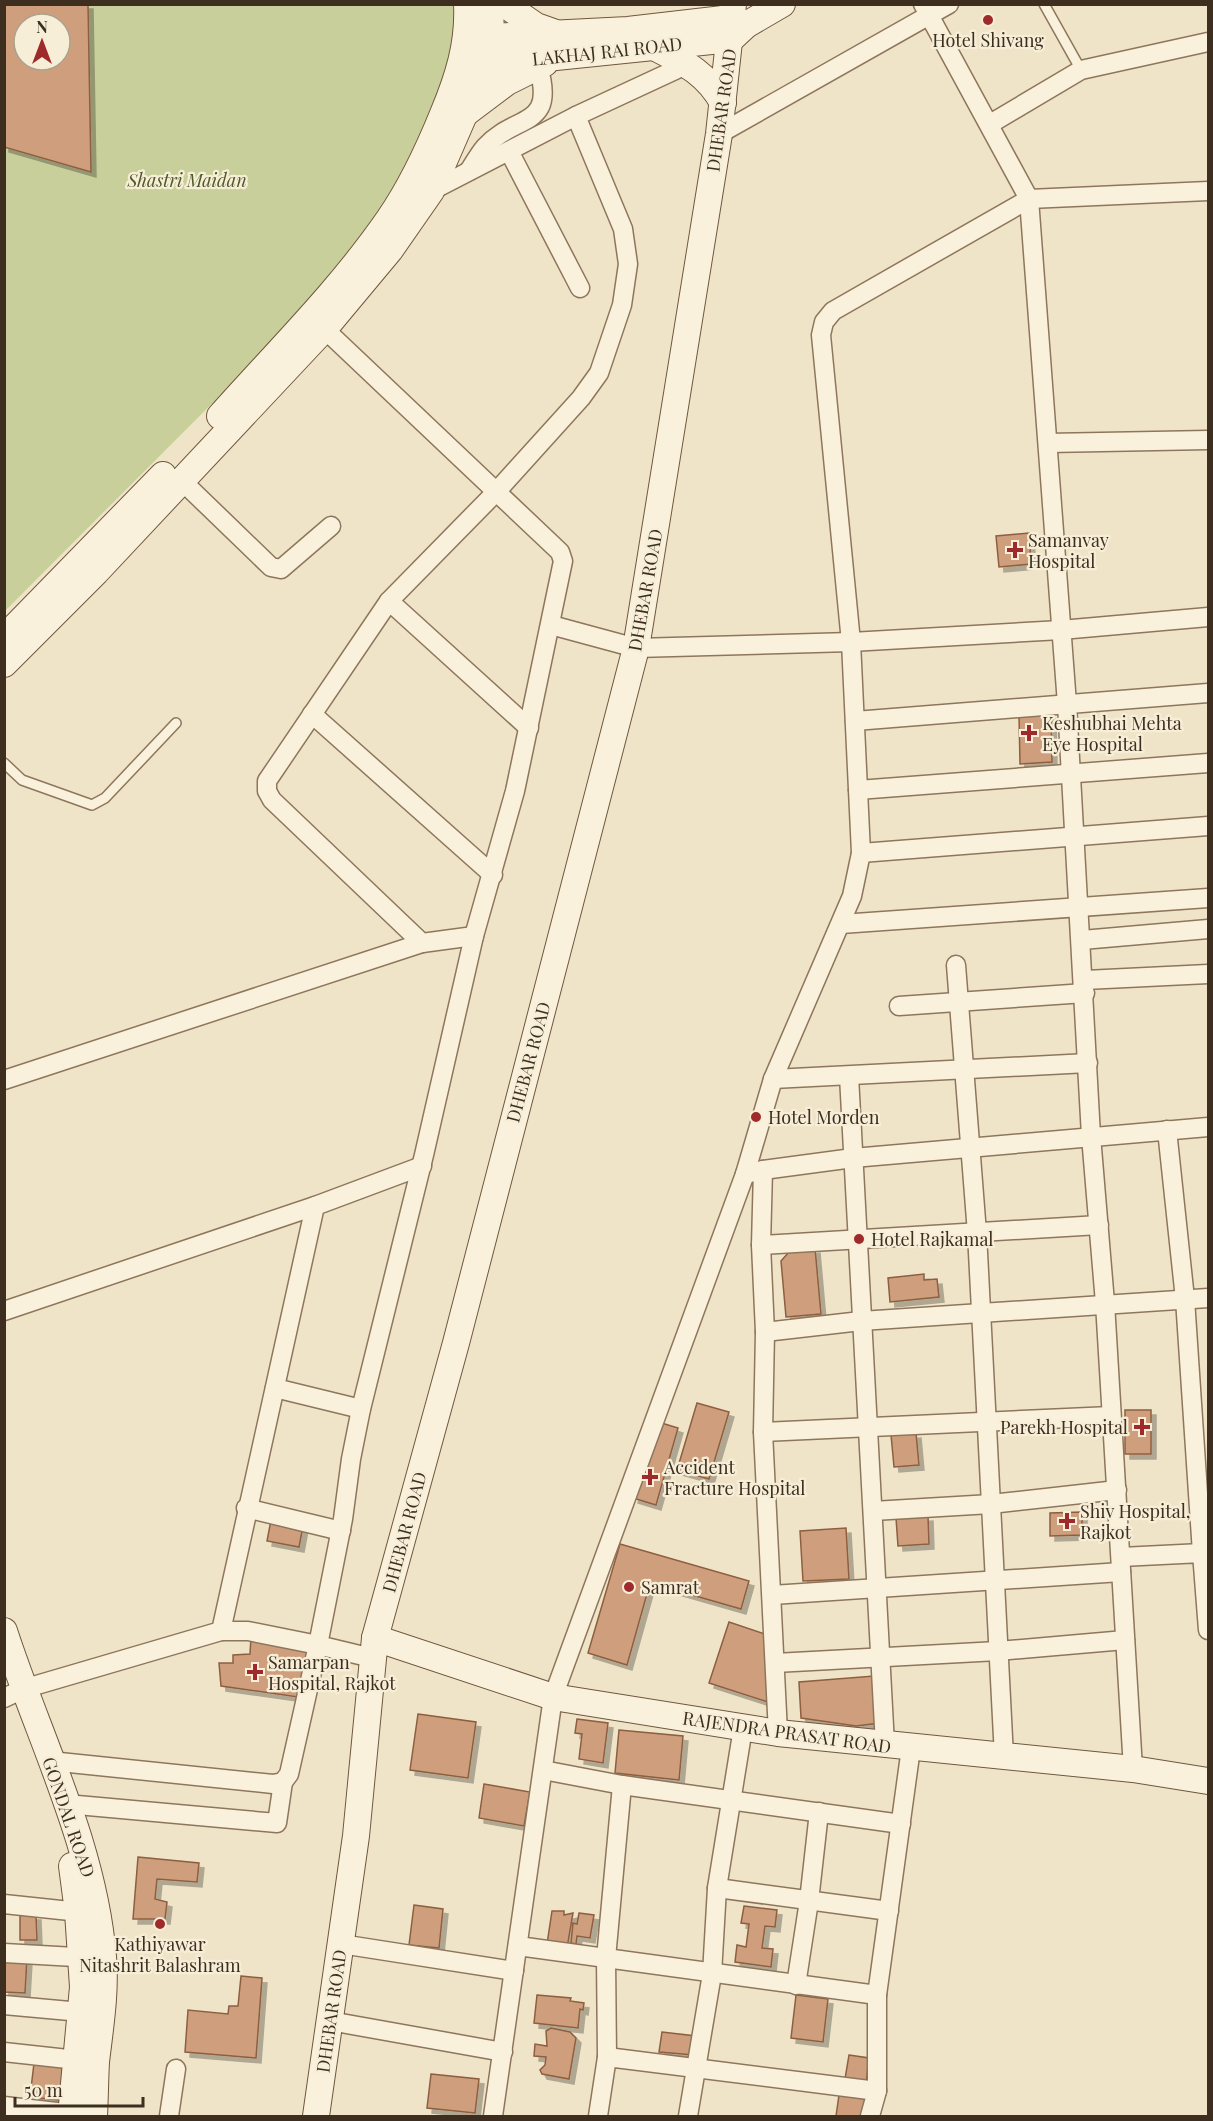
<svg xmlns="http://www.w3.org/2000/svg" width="1213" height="2121" font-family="'Playfair Display',serif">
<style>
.green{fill:#c9cf9b;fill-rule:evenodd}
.building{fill:#cf9f7d;stroke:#8d5f41;stroke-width:1.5;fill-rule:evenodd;filter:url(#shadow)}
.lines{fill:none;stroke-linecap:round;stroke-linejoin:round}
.lane-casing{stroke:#8d765c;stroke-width:12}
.street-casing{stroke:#8d765c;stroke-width:21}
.secondary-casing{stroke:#6f573f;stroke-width:28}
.lane{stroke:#faf1dc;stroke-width:9}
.street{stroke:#faf1dc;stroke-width:18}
.secondary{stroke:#faf1dc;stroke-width:26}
.poi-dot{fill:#9e2a2b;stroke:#f7eed8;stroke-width:2}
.labels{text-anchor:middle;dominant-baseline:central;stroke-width:4.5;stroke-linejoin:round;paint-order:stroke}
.poi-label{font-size:18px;fill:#3d2e20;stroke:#f7eed8;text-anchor:start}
.street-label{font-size:18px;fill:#3d2e20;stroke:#f7eed8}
.park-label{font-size:18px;font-style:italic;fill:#4d5a26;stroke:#f7eed8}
</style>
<defs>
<filter id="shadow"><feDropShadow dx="5" dy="5" stdDeviation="0" flood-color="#0004"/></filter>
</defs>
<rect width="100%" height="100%" fill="#f0e4c8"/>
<path class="green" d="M5,5H458L461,45L411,204L5,611ZM24,24H60V60H24Z"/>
<g class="building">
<path d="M4,4H88L91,172L4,147ZM24,24H60V60H24Z"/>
<polygon points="1029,533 1031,564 999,567 996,536"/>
<polygon points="1051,714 1052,762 1020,764 1019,715"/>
<polygon points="815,1248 821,1314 786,1317 781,1261 789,1252"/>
<polygon points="924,1274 924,1280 937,1279 939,1297 890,1302 888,1278"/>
<polygon points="697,1403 729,1412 709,1479 677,1470"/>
<rect x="1125" y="1410" width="26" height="44"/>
<polygon points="655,1421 678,1428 656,1505 633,1498"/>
<polygon points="916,1433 919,1465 894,1467 891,1435"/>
<polygon points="1082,1512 1082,1535 1050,1536 1050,1513"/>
<polygon points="928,1516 929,1544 898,1546 896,1518"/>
<polygon points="271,1520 303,1526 299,1547 267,1541"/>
<polygon points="846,1528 849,1579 803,1581 800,1531"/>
<polygon points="620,1544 749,1581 741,1609 650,1583 627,1665 588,1653"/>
<polygon points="729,1622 771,1636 771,1703 709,1683"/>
<polygon points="251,1637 309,1648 298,1697 221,1686 219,1663 233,1663 233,1655 250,1654"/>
<polygon points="874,1676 880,1723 856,1726 801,1718 799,1682"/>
<polygon points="418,1714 476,1722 468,1778 410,1770"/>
<polygon points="577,1719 608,1723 603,1763 579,1759 582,1734 575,1733"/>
<polygon points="619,1730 683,1736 679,1780 615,1773"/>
<polygon points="484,1784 530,1792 524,1826 479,1818"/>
<polygon points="138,1857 199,1863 197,1882 157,1879 155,1899 167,1902 165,1919 133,1919"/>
<polygon points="414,1905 443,1909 439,1948 409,1945"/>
<polygon points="744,1906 777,1910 775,1927 765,1926 762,1948 773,1949 771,1967 735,1962 737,1945 746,1947 749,1924 741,1923"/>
<polygon points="552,1911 564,1911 564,1915 573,1913 567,1948 547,1944"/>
<polygon points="579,1913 594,1915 590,1938 577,1936 576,1944 571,1943 573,1923 577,1924"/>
<polygon points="20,1915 36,1915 37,1940 20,1940"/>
<polygon points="4,1957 27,1958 25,1993 4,1992"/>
<polygon points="241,1976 262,1978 256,2058 185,2052 188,2010 228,2014 229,2006 238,2006"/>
<polygon points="537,1995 571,1998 570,2001 584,2003 583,2010 580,2009 578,2028 534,2023"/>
<polygon points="796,1995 828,1999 823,2042 791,2038"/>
<polygon points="551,2028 570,2032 576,2038 569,2079 542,2074 540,2070 545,2065 546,2057 534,2056 535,2044 547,2046 546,2031"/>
<polygon points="662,2032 696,2036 694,2055 659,2052"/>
<polygon points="849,2055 869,2058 866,2083 845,2079"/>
<polygon points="34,2063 70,2067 67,2101 30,2097"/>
<polygon points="431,2074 479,2079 475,2113 427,2108"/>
<polygon points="839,2095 867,2099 865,2116 836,2116"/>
</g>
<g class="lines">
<defs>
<g id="lane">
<polyline points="1044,4 1081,70"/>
<polyline points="4,763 22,780 92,805 105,798 176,723"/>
</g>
<g id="street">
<polyline points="923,4 1029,199 1067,704 1091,1136 1105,1303 1133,1769"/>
<polyline points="990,124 1081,70 1208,42"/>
<polyline points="719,134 949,4"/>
<polyline points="509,151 580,288"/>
<path d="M469,171C474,163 479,154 485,147C516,113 557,129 538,66"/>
<polyline points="431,191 576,116 688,64"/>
<polyline points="316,321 560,552 563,561 515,791 474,936 424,1155 361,1409 351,1459 343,1519 318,1645 372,1658"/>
<polyline points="1048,443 1208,440"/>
<polyline points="181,480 271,567 281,569 331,526"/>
<polyline points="389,601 529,728"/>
<polyline points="551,625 636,648 851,642 1061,630 1208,617"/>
<polyline points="312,714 493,875"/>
<polyline points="855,721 1208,693"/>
<polyline points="858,790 1208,763"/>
<polyline points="861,853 1208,826"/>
<polyline points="841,924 1208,898"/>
<polyline points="474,936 422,943 272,800 267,791 267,781 389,601 496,492 581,398 599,373 622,305 628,264 623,229 576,116"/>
<polyline points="1082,940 1208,929"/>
<polyline points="956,965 977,1233 1004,1757"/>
<polyline points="1085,980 1208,974"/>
<polyline points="899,1006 1085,993"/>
<polyline points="849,1076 885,1745"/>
<polyline points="773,1079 1088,1063"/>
<polyline points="4,1080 422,943"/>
<polyline points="1167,1130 1185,1299 1202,1553 1208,1553"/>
<polyline points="763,1170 853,1158 1208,1127"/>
<polyline points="745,1174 763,1170 761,1245 765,1332 763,1432 778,1733"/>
<polyline points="761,1245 1099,1225"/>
<polyline points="4,1311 315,1206"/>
<polyline points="765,1332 861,1321 1208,1298"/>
<polyline points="275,1388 361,1409"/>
<polyline points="763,1432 1111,1416"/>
<polyline points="246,1508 341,1531"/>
<polyline points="873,1511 991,1504 1117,1490"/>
<polyline points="1121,1557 1202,1553 1208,1630"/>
<polyline points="772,1595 1121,1572"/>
<polyline points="775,1663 998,1651 1125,1640"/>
<polyline points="4,1698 23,1689 221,1631 315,1206 422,1166"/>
<polyline points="50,1761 273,1784 283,1782 289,1774 318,1645 248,1631 221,1631"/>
<polyline points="543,1770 622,1785 901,1824"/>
<polyline points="66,1804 277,1823 283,1782"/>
<polyline points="717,1888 889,1911"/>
<polyline points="4,1904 89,1913"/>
<polyline points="341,1944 514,1971"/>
<polyline points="518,1946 877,1995"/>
<polyline points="4,1953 93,1958"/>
<polyline points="796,1985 809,1901 819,1812"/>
<polyline points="4,2005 92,2013"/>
<polyline points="330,2021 503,2052"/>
<polyline points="4,2052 86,2061"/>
<polyline points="607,2057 606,1958 622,1785"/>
<polyline points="4,2106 83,2115"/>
<polyline points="169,2116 176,2069"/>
<polyline points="493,2116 553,1697 745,1174 773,1079 852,896 861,853 851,642 821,335 824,322 833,311 1029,199 1208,191"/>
<polyline points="598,2116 607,2057 877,2091"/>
<polyline points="688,2116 712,1974 717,1888 743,1728"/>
<polyline points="870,2116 877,2091 877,1995 911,1748"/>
</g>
<g id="secondary">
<polyline points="504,4 536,26 553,32"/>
<polyline points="476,34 491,37 628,30 732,18 746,25"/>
<path d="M654,47C683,62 707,73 723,103"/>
<polyline points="471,60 487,62 556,57 731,39 746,25 782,4"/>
<polyline points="467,112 507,82 545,63"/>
<path d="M220,416C277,352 340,290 389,219C411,187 428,151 443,114C458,78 469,44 467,4"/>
<polyline points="4,638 163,475"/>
<polyline points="4,664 96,572 325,328 390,250 431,191 487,62 491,37 490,4"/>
<path d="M4,1631C39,1739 94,1844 103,1957C106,1993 100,2027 96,2062C95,2080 95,2098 94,2116"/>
<polyline points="375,1638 553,1697 778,1733 1133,1769 1208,1781"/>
<polyline points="71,2116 83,1987 78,1912 72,1866"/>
<polyline points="316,2116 356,1836 375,1638 456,1343 636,648 719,134 733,4"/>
</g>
</defs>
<use href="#lane" class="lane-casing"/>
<use href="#street" class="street-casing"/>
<use href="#secondary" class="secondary-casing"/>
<use href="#lane" class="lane"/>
<use href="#street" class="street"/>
<use href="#secondary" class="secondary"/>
</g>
<g class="poi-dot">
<circle cx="988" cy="20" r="6"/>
<path d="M1012 541h6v6h6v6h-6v6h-6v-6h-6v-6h6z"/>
<path d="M1026 724h6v6h6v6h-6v6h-6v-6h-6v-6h6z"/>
<circle cx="756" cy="1117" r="6"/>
<circle cx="859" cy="1239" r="6"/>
<path d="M1139 1418h6v6h6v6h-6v6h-6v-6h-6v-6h6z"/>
<path d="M647 1468h6v6h6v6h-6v6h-6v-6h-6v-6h6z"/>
<path d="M1064 1512h6v6h6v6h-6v6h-6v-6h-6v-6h6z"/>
<circle cx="629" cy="1587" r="6"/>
<path d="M252 1663h6v6h6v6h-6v6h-6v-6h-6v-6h6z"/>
<circle cx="160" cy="1924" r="6"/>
</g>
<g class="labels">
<g class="poi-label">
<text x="988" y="40" text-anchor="middle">Hotel Shivang</text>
<text x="1028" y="540">Samanvay<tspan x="1028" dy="21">Hospital</tspan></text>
<text x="1042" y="723">Keshubhai Mehta<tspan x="1042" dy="21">Eye Hospital</tspan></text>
<text x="768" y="1117">Hotel Morden</text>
<text x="871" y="1239">Hotel Rajkamal</text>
<text x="1128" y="1427" text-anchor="end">Parekh Hospital</text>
<text x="664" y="1467">Accident<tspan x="664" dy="21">Fracture Hospital</tspan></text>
<text x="1080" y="1511">Shiv Hospital,<tspan x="1080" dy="21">Rajkot</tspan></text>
<text x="641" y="1587">Samrat</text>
<text x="268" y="1662">Samarpan<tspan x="268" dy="21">Hospital, Rajkot</tspan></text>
<text x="160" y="1944" text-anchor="middle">Kathiyawar<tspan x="160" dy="21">Nitashrit Balashram</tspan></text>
</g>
<g class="street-label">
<text transform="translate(607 51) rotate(-6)">LAKHAJ RAI ROAD</text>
<text transform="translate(721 110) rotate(-82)">DHEBAR ROAD</text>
<text transform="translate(645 590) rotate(-80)">DHEBAR ROAD</text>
<text transform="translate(528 1062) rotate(-75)">DHEBAR ROAD</text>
<text transform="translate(404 1532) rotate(-75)">DHEBAR ROAD</text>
<text transform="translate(787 1732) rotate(8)">RAJENDRA PRASAT ROAD</text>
<text transform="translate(69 1817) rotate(71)">GONDAL ROAD</text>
<text transform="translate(331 2011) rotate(-82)">DHEBAR ROAD</text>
</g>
<g class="park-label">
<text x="187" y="180">Shastri Maidan</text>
</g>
</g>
<rect width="1213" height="2121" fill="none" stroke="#3d2e20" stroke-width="12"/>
<g transform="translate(42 42)"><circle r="28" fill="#f7eed8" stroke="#ada18e" stroke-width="1.5"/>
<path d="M0-4.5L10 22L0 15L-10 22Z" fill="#9e2a2b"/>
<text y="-9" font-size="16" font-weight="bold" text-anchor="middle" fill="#3d2e20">N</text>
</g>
<path d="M15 2097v9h128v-9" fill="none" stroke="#3d2e20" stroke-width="3"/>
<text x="24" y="2097" font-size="18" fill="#3d2e20" stroke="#f7eed8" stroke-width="4.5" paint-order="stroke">50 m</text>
</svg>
